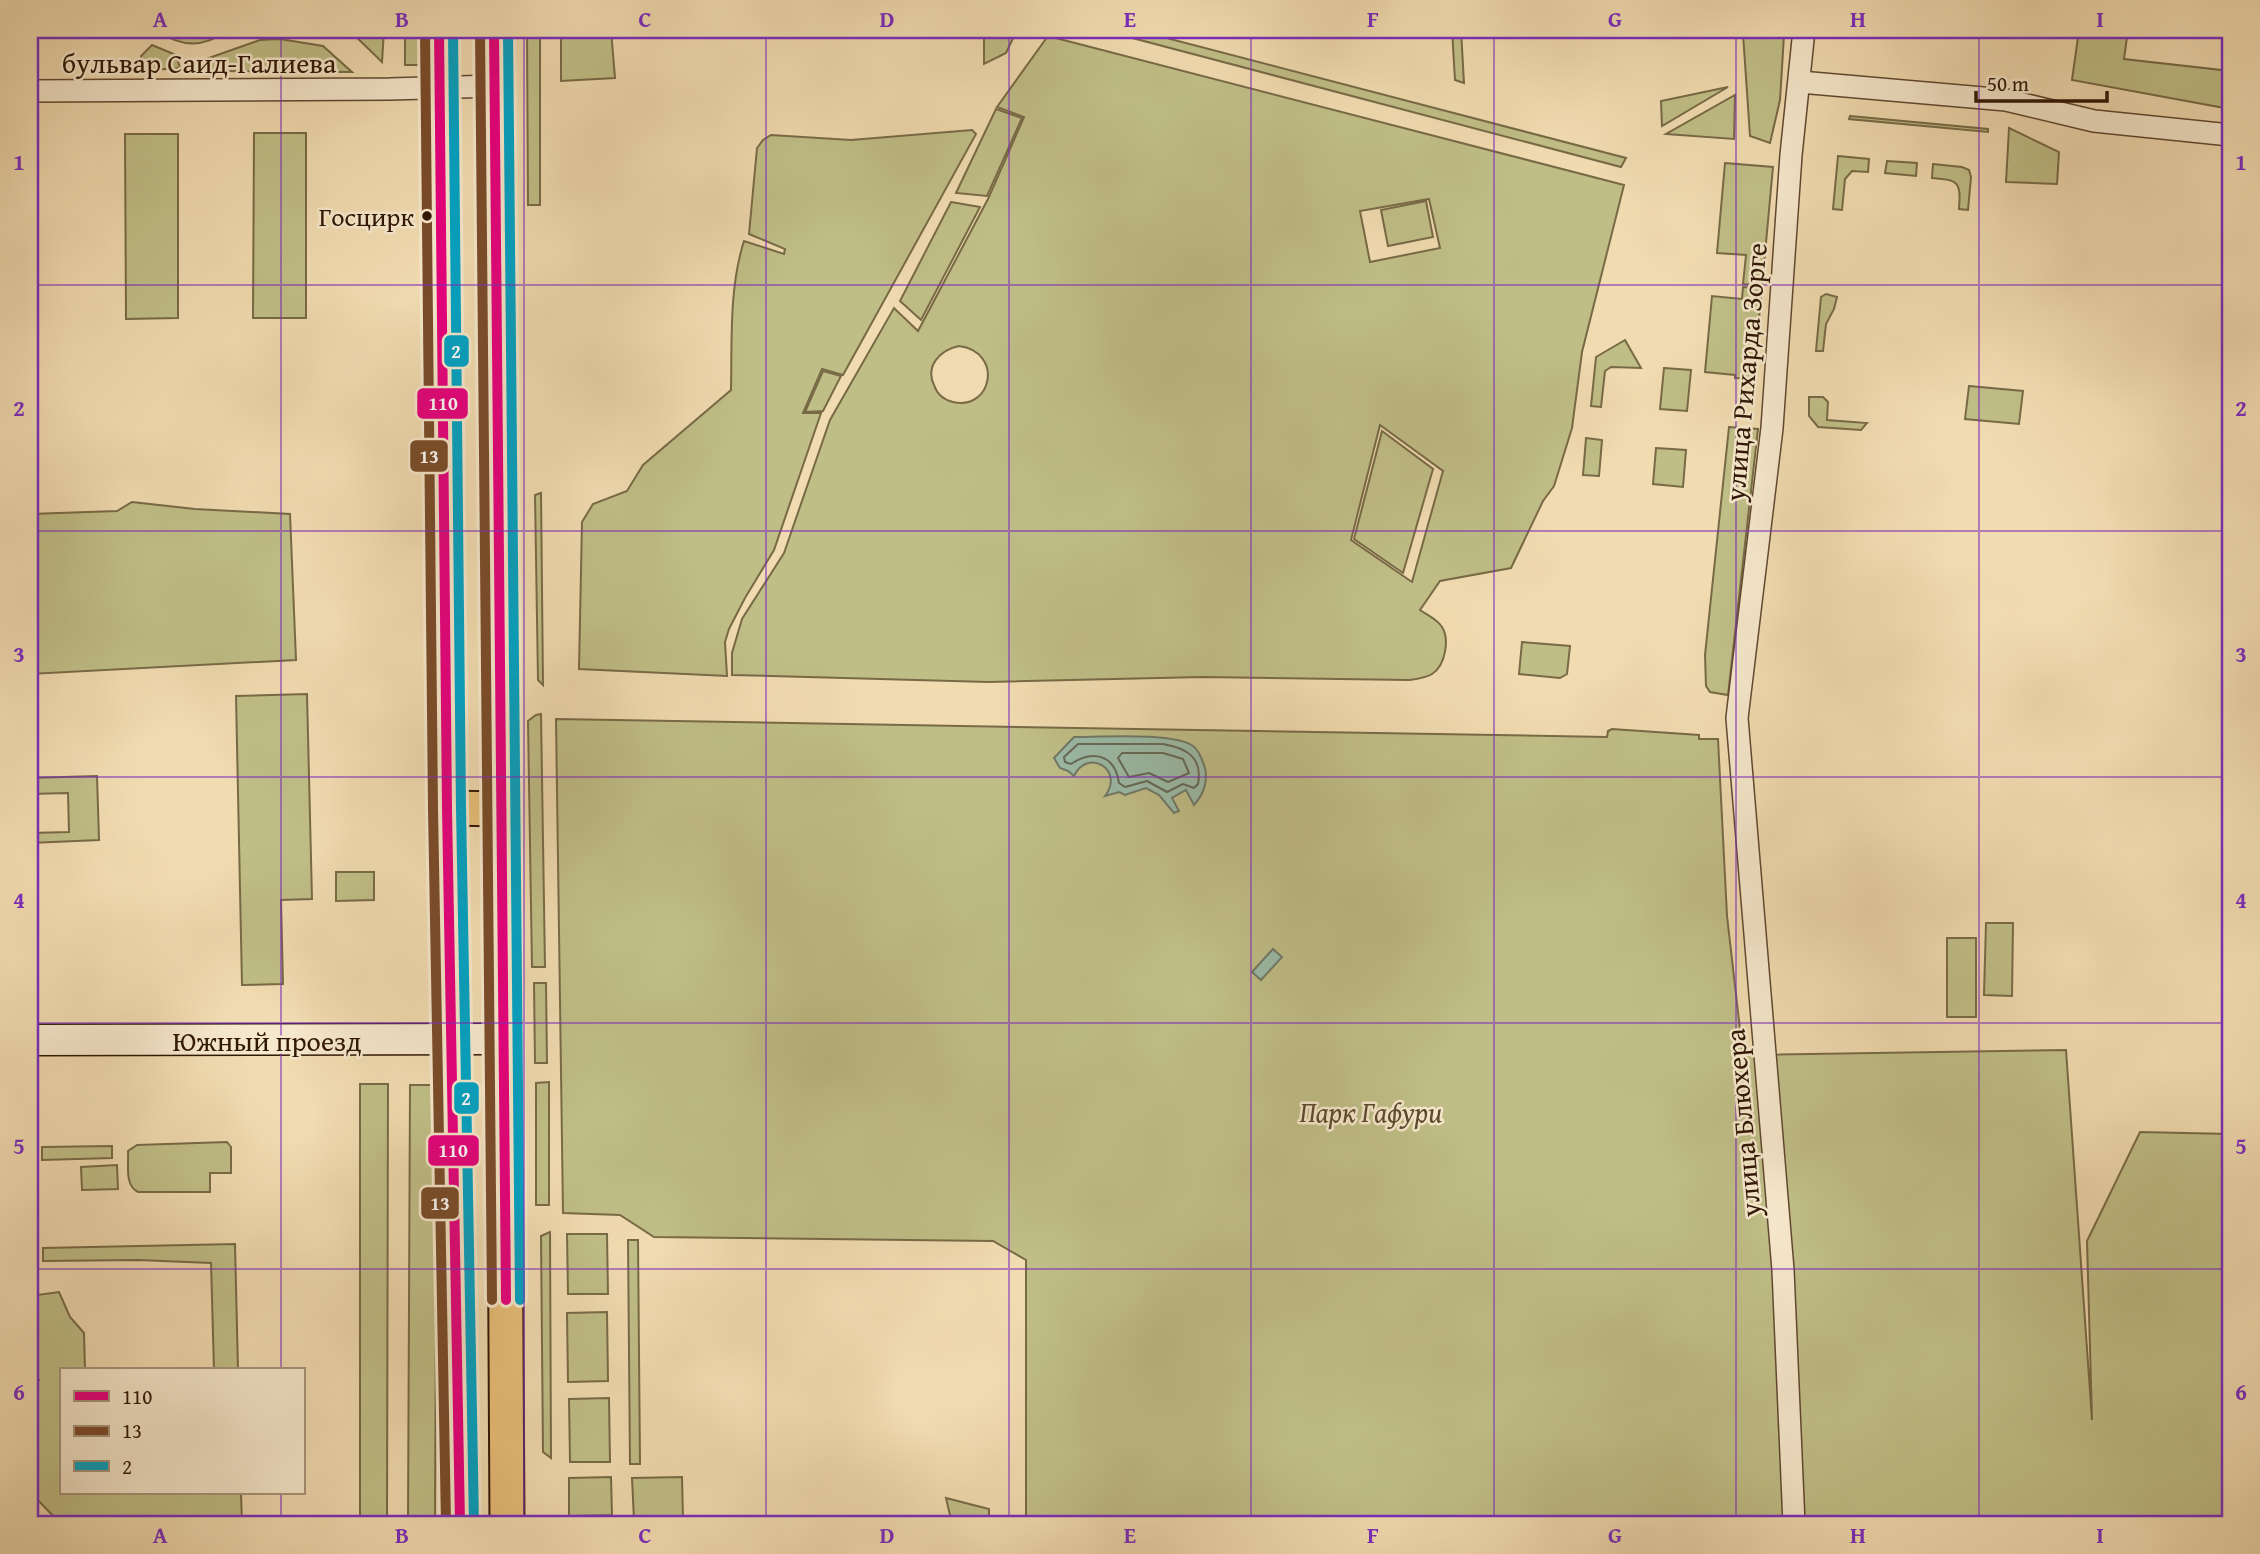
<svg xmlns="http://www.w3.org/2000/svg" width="2260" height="1554" font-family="'Gentium Book Plus',serif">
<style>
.green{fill:#c0be87;stroke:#786a46;stroke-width:2;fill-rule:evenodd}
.water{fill:#9bbba8;stroke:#707967;stroke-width:2}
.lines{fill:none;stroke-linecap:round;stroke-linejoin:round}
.shore{stroke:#666956;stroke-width:2}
.street-casing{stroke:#604830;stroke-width:24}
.secondary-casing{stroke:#301705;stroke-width:33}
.primary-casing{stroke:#301705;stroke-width:37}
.street{stroke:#f6e8cc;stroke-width:21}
.secondary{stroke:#f6e8cc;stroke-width:30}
.primary{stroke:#e8be78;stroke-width:33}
.bus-1-casing{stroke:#f6e8cc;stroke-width:16}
.bus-2-casing{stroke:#f6e8cc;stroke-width:16}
.bus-3-casing{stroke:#f6e8cc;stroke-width:16}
.bus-1{stroke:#e5007d;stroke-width:10}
.bus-2{stroke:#7a4b2a;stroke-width:10}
.bus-3{stroke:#02a2c4;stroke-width:10}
.grid{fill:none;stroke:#7b2cbf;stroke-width:2;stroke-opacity:0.55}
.bus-dot{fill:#301705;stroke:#f6e8cc;stroke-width:2.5}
.labels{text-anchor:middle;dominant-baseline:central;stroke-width:5;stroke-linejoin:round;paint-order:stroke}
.bus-label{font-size:26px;fill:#301705;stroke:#f6e8cc;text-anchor:end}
.street-label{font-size:28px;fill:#301705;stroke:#f6e8cc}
.park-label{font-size:28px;font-style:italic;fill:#5b492c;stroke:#f6e8cc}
.line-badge{stroke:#f6e8cc;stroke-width:2.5}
.badge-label{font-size:19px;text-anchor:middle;font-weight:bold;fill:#fff}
.neatline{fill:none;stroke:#7b2cbf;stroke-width:2.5}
.grid-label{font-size:23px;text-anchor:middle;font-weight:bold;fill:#7b2cbf}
</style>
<rect width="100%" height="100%" fill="#f1dbb0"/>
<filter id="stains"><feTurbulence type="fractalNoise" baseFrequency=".00286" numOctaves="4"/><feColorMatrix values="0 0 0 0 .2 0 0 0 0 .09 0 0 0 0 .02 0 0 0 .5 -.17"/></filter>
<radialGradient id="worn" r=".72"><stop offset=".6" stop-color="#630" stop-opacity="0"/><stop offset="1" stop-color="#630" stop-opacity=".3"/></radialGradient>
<g class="green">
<path d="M156,30H229C203,48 182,48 156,30Z"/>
<polygon points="349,30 384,30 382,62"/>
<rect x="405" y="30" width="17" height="35"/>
<polygon points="527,30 540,30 540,205 528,205"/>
<polygon points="564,30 611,30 615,78 561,81 561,33"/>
<polygon points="993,30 1017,30 1006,53 984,64 984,37"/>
<polygon points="1102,30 1136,30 1626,158 1621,167"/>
<polygon points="1452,30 1461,30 1464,83 1455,80"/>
<polygon points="1747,30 1779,30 1784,35 1780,100 1770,143 1750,136 1743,34"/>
<polygon points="2079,30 2128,30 2124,59 2230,71 2230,109 2072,80"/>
<path d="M1048,36L1624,185L1582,352L1572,428L1554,486L1543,501L1511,568L1440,581L1420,610C1427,615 1437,619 1442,627C1450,640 1445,666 1432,674C1426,678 1416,679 1409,680L1202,677L989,682L732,675V653L742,619L784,553L830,420L894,308L918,331L988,199L1024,117L997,107ZM1429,199L1440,248L1370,262L1360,211ZM959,346C1004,352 992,411 953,402C944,400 937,394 934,385C925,366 940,350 959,346ZM1380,425L1443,471L1412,582L1351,540Z"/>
<polygon points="280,39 323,46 352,72 204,71 206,59 260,40"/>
<polygon points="152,45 176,55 180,68 153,70 142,65 141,56"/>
<polygon points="1728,87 1662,126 1661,101"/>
<polygon points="1735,95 1734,139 1666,134"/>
<polygon points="996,109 1022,118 987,196 956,193"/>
<polygon points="1850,116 1988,129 1988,132 1849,119"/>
<polygon points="2009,128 2059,152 2057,184 2006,182"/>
<path d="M972,130L976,134L843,375L822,369L803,413H821L774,550L745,598L729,629L725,642L727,676L579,669L582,522L593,504L627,491L643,465L731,390C732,341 729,288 744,241L784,254L785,249L749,234L757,148L763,140L771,135L851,140Z"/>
<polygon points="254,133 306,133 306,318 253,318"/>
<polygon points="125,134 178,134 178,318 126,319"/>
<polygon points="1838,156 1869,159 1868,172 1852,171 1845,179 1842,210 1833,209"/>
<polygon points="1887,161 1917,163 1916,176 1885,173"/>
<polygon points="1725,163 1773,167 1762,286 1743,284 1746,255 1717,253"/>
<path d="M1933,164L1962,167L1969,170L1971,177L1968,210L1959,209C1961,182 1959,180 1932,178Z"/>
<polygon points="1426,201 1433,237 1388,246 1381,210"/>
<polygon points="951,202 980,207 921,320 900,301"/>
<polygon points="1743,287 1762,288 1753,379 1735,378 1735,375 1705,372 1712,296 1742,299"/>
<polygon points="1826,294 1837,297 1834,309 1826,324 1823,351 1816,351 1821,297"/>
<polygon points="1625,340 1641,368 1611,367 1605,371 1601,407 1591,406 1596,357"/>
<polygon points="1664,368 1691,370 1687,411 1660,409"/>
<polygon points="823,371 841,376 823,411 805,412"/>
<polygon points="1969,386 2023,391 2019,424 1965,419"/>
<polygon points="1809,397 1823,397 1828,402 1827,420 1867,423 1861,430 1818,427 1809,416"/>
<polygon points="1729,427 1758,429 1728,695 1710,692 1706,686 1705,655"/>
<polygon points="1382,431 1433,469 1403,573 1354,539"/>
<polygon points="1586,438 1602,440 1599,476 1583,475"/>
<polygon points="1656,448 1686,450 1683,487 1653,484"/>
<polygon points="541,493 543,685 538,680 535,495"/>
<polygon points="132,502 195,509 290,514 296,660 30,674 30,514 117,511"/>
<polygon points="1522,642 1570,646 1567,674 1560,678 1519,674"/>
<polygon points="307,694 312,899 281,900 283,984 242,985 236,696"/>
<polygon points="541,714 545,967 532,967 528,721 536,715"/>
<polygon points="556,719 1607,737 1608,731 1612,729 1699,735 1699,739 1718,739 1727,916 1743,1055 2066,1050 2092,1420 2087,1241 2140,1132 2230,1134 2230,1524 1026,1524 1026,1260 993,1241 654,1237 620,1215 563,1213"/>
<polygon points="97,776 99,840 30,843 30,833 69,832 68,793 30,794 30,778"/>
<polygon points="336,872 374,872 374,900 336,901"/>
<polygon points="1986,923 2013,923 2012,996 1984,995"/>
<rect x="1947" y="938" width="29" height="79"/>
<polygon points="534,983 546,983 547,1063 535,1063"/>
<polygon points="549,1082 549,1205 536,1205 536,1083"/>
<polygon points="360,1084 388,1084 387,1524 360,1524"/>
<polygon points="410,1085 437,1085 435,1524 408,1524"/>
<path d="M227,1142L231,1147V1173H210V1192H138C124,1185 129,1165 128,1151L137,1145Z"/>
<polygon points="112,1146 112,1158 42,1160 42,1147"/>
<polygon points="117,1165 118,1189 82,1190 81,1167"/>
<polygon points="550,1232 551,1458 543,1452 541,1236"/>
<polygon points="567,1234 607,1234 608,1294 568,1294"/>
<polygon points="628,1240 638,1240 640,1464 630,1464"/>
<polygon points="235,1244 238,1370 214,1370 211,1263 138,1260 43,1261 43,1248"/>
<polygon points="59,1292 70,1317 84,1333 85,1370 61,1370 61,1493 241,1493 242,1524 61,1524 30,1492 30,1389 39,1380 30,1370 30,1296"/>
<polygon points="607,1312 608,1381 568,1382 567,1313"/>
<polygon points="609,1398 610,1462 570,1462 569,1399"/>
<polygon points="611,1477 612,1515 569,1516 569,1478"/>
<polygon points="682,1477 683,1519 634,1520 632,1478"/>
<polygon points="946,1498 989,1509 989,1524 952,1524"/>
</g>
<g class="water">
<path d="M1074,737C1099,737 1175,732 1193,746C1198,750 1202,759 1204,765C1209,779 1204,794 1194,805L1186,790L1172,798L1179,811L1174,813L1159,795L1146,788L1125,795L1119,792L1105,796C1125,770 1088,747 1074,776L1068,771L1060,768L1054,758Z"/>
<polygon points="1273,949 1282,957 1261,980 1252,972"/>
</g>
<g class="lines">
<g class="shore">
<path d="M1078,744H1163C1186,748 1203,757 1198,784L1194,788L1183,784L1167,792L1147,781L1125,787L1119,783C1115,755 1093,749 1071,764L1065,762L1064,757Z"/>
<polygon points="1122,753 1163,753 1183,759 1189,773 1168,782 1149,773 1129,777 1118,758"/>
</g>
<defs>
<g id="street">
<polyline points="1800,82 2006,100 2094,121 2230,135"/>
<polyline points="30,91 390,89 495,86"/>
<polyline points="1794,1524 1783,1270 1737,718 1772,428 1791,155 1804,30"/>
</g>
<polyline id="secondary" points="30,1040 505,1039"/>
<g id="primary">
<polyline points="439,30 447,808 460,1524"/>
<polyline points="494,30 503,809 507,1524"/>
<polyline points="447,808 503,809"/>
</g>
</defs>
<use href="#street" class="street-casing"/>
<use href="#secondary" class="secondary-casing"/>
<use href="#primary" class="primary-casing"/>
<use href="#street" class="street"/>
<use href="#secondary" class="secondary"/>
<use href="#primary" class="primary"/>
<defs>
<g id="bus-1">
<polyline points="439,30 447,808 460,1524"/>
<polyline points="494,30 506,1300"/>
</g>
<g id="bus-2">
<polyline points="425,30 433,808 446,1524"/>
<polyline points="480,30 492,1300"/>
</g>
<g id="bus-3">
<polyline points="453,30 461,808 474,1524"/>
<polyline points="508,30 520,1300"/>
</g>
</defs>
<use href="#bus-1" class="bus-1-casing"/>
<use href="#bus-2" class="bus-2-casing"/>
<use href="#bus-3" class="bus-3-casing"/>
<use href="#bus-1" class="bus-1"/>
<use href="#bus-2" class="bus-2"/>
<use href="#bus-3" class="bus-3"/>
</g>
<path class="grid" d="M281,30V1370M524,30V1524M766,30V1524M1009,30V1524M1251,30V1524M1494,30V1524M1736,30V1524M1979,30V1524M30,285H2230M30,531H2230M30,777H2230M30,1023H2230M30,1269H2230M281,1493V1524"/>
<circle class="bus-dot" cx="427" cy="216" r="6"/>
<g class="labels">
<g class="bus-label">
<text x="414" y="216">Госцирк</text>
</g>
<g class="street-label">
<text x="199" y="62">бульвар Саид-Галиева</text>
<text transform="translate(1745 372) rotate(-85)">улица Рихарда Зорге</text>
<text x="267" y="1040">Южный проезд</text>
<text transform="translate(1742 1123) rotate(-95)">улица Блюхера</text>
</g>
<g class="park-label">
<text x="1371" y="1111">Парк Гафури</text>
</g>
</g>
<g class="line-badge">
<rect x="443" y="334" width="27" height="34" rx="7" fill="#02a2c4"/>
<rect x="416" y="387" width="53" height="33" rx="7" fill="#e5007d"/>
<rect x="409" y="439" width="40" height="34" rx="7" fill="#7a4b2a"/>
<rect x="453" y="1081" width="27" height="34" rx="7" fill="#02a2c4"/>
<rect x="427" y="1134" width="53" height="33" rx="7" fill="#e5007d"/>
<rect x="420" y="1186" width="40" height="34" rx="7" fill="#7a4b2a"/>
</g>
<g class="badge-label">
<text x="456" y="358">2</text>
<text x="443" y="410">110</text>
<text x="429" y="463">13</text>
<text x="466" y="1105">2</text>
<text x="453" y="1157">110</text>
<text x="440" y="1210">13</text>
</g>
<rect width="2260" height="1554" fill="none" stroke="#f1dbb0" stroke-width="77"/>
<rect x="60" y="1368" width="245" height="126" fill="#f6e8cc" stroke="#a7947c" stroke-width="2"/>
<rect x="74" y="1391" width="35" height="10" fill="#e5007d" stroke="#a7947c" stroke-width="2"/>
<text x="122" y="1404" font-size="21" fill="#301705">110</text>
<rect x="74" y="1426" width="35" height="10" fill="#7a4b2a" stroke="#a7947c" stroke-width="2"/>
<text x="122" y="1438" font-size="21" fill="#301705">13</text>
<rect x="74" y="1461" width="35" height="10" fill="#02a2c4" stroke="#a7947c" stroke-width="2"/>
<text x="122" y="1474" font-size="21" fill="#301705">2</text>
<path d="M1976 91v10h131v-10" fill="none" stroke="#301705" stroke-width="3.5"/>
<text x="1987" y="91" font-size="21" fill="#301705" stroke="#f6e8cc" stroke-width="5" paint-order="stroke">50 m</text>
<rect x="38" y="38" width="2184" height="1478" class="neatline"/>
<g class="grid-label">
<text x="160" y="27">A</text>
<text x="402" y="27">B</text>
<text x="645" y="27">C</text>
<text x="887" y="27">D</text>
<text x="1130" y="27">E</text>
<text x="1373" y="27">F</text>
<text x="1615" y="27">G</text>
<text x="1858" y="27">H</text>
<text x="2100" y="27">I</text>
<text x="19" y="170">1</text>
<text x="2241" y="170">1</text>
<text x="19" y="416">2</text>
<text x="2241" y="416">2</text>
<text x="19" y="662">3</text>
<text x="2241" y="662">3</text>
<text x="19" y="908">4</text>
<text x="2241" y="908">4</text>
<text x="19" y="1154">5</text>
<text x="2241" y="1154">5</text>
<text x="19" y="1400">6</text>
<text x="2241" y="1400">6</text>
<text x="160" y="1543">A</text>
<text x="402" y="1543">B</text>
<text x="645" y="1543">C</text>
<text x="887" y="1543">D</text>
<text x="1130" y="1543">E</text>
<text x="1373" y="1543">F</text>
<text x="1615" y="1543">G</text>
<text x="1858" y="1543">H</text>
<text x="2100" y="1543">I</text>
</g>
<rect width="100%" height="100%" filter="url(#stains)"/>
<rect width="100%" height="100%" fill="url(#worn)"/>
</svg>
